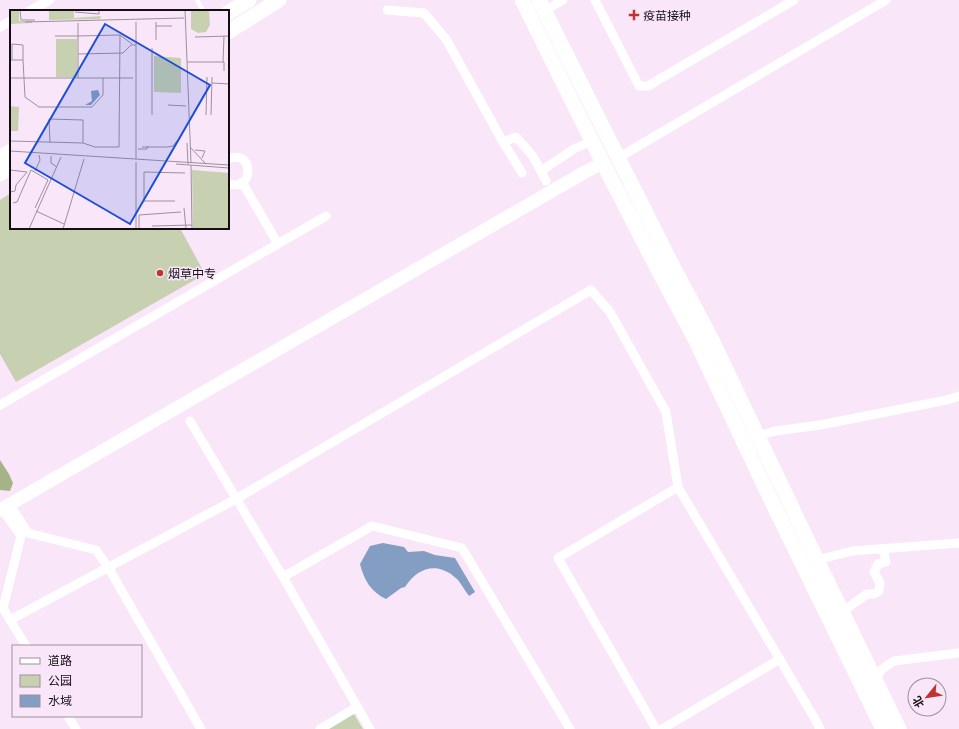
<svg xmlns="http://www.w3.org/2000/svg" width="959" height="729" font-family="'Libre Baskerville','Noto Sans SC',serif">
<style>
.green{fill:#c7d1b1}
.forest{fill:#a5b387}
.water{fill:#849dc2}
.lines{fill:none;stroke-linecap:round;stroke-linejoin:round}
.lane{stroke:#fff;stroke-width:4.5}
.street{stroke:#fff;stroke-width:9}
.secondary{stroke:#fff;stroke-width:13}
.primary{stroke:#fff;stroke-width:15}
.poi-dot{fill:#c13331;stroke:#f9e7f9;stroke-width:1.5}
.labels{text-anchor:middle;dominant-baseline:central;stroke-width:3;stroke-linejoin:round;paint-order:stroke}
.poi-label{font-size:12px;fill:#140e14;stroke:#f9e7f9;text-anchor:start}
.inset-road{fill:none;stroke:#9d909d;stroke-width:1}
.view{fill:#1d4ed8;fill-opacity:0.15;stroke:#1d4ed8;stroke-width:2}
.inset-edge{fill:none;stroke:#140e14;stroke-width:2}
</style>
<rect width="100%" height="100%" fill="#f9e7f9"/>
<g class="green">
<polygon points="11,193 11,228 180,228 205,274 16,382 0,354 0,200"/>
<polygon points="354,714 363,729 329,729"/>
</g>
<polygon class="forest" points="0,460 9,474 13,483 10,491 0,490"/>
<path class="water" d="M383,543L404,547L408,552L424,551L435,555L455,558L475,592L469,596C465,591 462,585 458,580C456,578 453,576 451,574C433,562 416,570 405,587L401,588L386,599C371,592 364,580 360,564L370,546Z"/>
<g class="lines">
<polyline class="lane" points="197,0 203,11"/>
<g class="street">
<polyline points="595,0 639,86 648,86 794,0"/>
<polyline points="387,10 424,13 446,39 503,142 522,173"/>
<polyline points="29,11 50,0"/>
<polyline points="545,11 563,0"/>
<polyline points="0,27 11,21"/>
<polyline points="503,142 516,137 532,155 541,171 546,181"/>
<polyline points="618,158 886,0"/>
<path d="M228,159C256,148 253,195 228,183"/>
<polyline points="541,171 574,149 592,141"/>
<polyline points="242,182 278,244"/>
<polyline points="0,405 326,216"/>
<polyline points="190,421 283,577 370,729"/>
<polyline points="758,436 775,431 820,425 947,400 959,396"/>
<polyline points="10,505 28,533 96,550 108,567 201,729"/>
<polyline points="2,509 21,536 3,608 10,620"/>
<polyline points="817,560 852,551 959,543"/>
<polyline points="283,577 372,526 462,548 570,729"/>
<polyline points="842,612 867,594 874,594 879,591 880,583 874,572 878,564 886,562 883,549"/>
<polyline points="26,646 10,620 236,499 591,290 610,312 666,412 678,487 815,719 820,729"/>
<polyline points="875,680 882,669 894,661 959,653"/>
<polyline points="68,716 76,729"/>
<polyline points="320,729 357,707"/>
<polyline points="656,729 558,558 678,487"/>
<polyline points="662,729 780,659"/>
</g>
<polyline class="secondary" points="0,510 585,172 603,163"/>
<g class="primary">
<polyline points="522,0 603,163 656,266 695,339 773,504 883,729"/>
<polyline points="539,0 670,261 710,336 817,560 899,729"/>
<polyline points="228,13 249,0"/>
<polyline points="228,32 279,0"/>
<polyline points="0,158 11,151"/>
<polyline points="0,174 11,167"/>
</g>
</g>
<g class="poi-dot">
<path d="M632 9h4v4h4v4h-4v4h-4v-4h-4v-4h4z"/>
<circle cx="160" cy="273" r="4"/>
</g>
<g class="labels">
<g class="poi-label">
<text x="643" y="15">疫苗接种</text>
<text x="168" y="273">烟草中专</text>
</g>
</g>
<g transform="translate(10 10)">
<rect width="219" height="219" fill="#f9e7f9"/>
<path d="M0,0H9V11H22V13L0,14ZM39,0H64V8L91,6L90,9L39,10ZM181,0H199L200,15L196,22L188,23L181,19ZM46,29H67V67H46ZM144,46L171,48V83L144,82ZM0,96L9,97L8,121H0ZM182,160L219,163V219H183Z" fill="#c7d1b1"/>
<path d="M88,80L90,85L81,95H75L82,91L81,81Z" fill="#849dc2"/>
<path class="inset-road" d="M10,0L11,10H25M175,0L181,153M65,2L89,4V0M15,12L174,8M146,12V30M146,16H162M110,25L122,34M45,26H68V13M185,27L219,26M142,38V105M68,44L113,43L121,35H126M0,50H13L15,87L29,97H82L93,85V68M2,50V34L13,35V50M177,52H214V61M213,52L214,26M0,68H123M202,73L219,74M158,95L176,96M196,105L197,67M201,105L202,67M0,131L73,133L85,137H109L110,25L68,26V68M40,133L39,109L73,110V133M177,133L178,154M132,137H157L163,136L167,131M181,138L195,153M128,139H137L138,136M185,140L195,141L192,148M0,141L219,155M41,146V153L47,157M126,149V12M126,152V219M166,154L219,158M181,155L182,219M0,160L17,162M25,161L30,150L29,145M0,182L5,181L6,175L17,162M165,191H134V162L175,163M3,193L7,192L21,160L38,170L25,198M174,198L176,219M26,201L54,214M142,216L182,215M19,219L51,147M53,219L74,149M129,219V205L171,202"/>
<path class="view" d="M95,14L200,75L120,214L15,153Z"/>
<rect width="219" height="219" class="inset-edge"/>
</g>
<rect x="12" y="645" width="130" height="72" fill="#f9e7f9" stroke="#9d909d"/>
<rect x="20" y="658" width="20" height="6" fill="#ffffff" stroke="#9d909d"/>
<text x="48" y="665" font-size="12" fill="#140e14">道路</text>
<rect x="20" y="675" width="20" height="12" fill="#c7d1b1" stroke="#9d909d"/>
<text x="48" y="685" font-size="12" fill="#140e14">公园</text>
<rect x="20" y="695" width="20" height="12" fill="#849dc2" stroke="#9d909d"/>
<text x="48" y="705" font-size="12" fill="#140e14">水域</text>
<g transform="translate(927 697) rotate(240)"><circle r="19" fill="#f9e7f9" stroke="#9d909d"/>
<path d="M0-3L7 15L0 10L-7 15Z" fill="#c13331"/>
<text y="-6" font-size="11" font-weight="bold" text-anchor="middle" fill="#140e14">北</text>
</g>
</svg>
